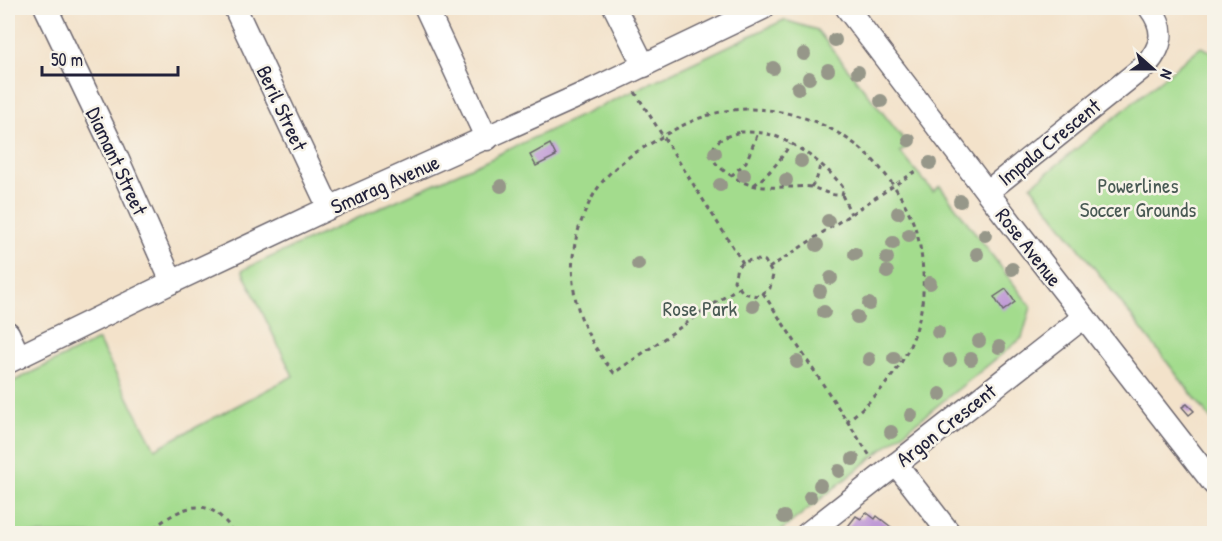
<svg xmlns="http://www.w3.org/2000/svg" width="1222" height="541" font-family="'Patrick Hand',sans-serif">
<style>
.green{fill:#a3dc8d;stroke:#627f64;stroke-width:1.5}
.building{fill:#bf9ad6}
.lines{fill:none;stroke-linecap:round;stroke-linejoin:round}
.minor-casing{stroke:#6b656d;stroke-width:25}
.path{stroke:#6b656d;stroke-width:3;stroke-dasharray:4.5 4.5;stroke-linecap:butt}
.minor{stroke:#fff;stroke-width:22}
.tree{fill:#969789}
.labels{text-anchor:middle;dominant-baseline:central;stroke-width:5;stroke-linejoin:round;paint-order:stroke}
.street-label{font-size:21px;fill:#22223b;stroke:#f7f3e8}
.park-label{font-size:21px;fill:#495a54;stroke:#f7f3e8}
</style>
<rect width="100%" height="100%" fill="#f7f3e8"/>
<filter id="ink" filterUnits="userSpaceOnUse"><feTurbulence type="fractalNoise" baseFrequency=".0167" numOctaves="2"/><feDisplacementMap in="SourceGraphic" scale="12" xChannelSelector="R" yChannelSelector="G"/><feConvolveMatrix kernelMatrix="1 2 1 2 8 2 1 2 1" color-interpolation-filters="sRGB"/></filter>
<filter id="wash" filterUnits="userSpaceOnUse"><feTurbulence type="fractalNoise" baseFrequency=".008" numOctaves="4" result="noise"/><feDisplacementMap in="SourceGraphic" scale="24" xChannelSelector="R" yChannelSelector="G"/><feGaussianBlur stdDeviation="1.35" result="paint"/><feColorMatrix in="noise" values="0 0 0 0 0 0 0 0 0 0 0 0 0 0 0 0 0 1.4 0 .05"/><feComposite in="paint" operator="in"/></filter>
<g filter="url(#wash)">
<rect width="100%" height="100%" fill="#f3e2ca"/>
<g class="green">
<polygon points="784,20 817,30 909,146 900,152 933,191 940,186 1031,307 1022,338 778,533 8,534 8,384 98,340 155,449 293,376 242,270 482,162"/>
<polygon points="1201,47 1214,53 1214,423 1031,186"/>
</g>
<g id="blocks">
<g class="building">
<polygon points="550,144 556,156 536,166 530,155"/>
<polygon points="1006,289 1015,302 1003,311 994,297"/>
<polygon points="1187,404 1194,411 1189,415 1182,407"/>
<polygon points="866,512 875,519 877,516 900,534 842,534 856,516 861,519"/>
</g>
</g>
</g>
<g filter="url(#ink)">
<use href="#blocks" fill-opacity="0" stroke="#6b656d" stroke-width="1.5"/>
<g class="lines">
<defs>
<g id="minor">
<polyline points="46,8 110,142 172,282"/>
<polyline points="235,8 329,208"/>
<polyline points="426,8 487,139"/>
<polyline points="615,8 644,66"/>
<polyline points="847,8 987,192 1214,484"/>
<path d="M987,192L1146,65C1163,46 1166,29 1150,8"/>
<polyline points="8,333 19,357"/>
<polyline points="8,362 172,282 329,208 594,89 763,8"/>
<polyline points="896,464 950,534"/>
<polyline points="807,534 1084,317"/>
</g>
</defs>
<use href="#minor" class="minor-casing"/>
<g class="path">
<polyline points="635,92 743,263"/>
<path d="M740,132C749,132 759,132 768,134C793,140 830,168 844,189L842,195C829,196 823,190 811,187C805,186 798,187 792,187C763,187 751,190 726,172C720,168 712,161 712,154C713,139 728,136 740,132Z"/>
<polyline points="731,176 746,162 758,133"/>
<path d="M754,185C769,174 781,160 790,144"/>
<polyline points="811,187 817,178 820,165"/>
<polyline points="842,195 851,214"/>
<polyline points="769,268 916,171"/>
<path d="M739,287L743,293L758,296L770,288L773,275L765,261C753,259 747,259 737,267L734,281L739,287L614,373C574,325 559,269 586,210C592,196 600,183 611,172C624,159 639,150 655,141C672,130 692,120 712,114C771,98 842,122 880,168C903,195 919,226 922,261C930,330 900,379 847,421"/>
<polyline points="763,293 872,459"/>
<path d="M147,534C168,516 198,493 222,518C227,523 231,527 233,534"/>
</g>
<use href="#minor" class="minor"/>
</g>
<g class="tree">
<circle cx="835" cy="40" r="7"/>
<circle cx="804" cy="54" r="7"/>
<circle cx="773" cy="68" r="7"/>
<circle cx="828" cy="70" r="7"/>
<circle cx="858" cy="72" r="7"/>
<circle cx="809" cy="78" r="7"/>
<circle cx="798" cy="88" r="7"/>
<circle cx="881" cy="101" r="7"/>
<circle cx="909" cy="140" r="7"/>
<circle cx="715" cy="153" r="7"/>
<circle cx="801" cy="161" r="7"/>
<circle cx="930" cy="163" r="7"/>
<circle cx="744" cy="175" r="7"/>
<circle cx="786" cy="180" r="7"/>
<circle cx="720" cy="185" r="7"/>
<circle cx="501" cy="186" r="7"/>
<circle cx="960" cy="201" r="7"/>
<circle cx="898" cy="213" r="7"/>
<circle cx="828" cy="221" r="7"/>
<circle cx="909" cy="235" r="7"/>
<circle cx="985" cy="235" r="7"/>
<circle cx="893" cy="243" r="7"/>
<circle cx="817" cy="245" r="7"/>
<circle cx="855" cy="254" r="7"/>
<circle cx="977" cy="254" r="7"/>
<circle cx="887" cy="258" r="7"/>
<circle cx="638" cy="264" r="7"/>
<circle cx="1012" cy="269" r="7"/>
<circle cx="887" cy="272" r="7"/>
<circle cx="831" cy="278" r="7"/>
<circle cx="930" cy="283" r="7"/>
<circle cx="820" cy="291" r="7"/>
<circle cx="869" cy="304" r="7"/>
<circle cx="753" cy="306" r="7"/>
<circle cx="824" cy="312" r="7"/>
<circle cx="857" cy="317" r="7"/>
<circle cx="938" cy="332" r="7"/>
<circle cx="979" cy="341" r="7"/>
<circle cx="999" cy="347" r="7"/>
<circle cx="894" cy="358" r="7"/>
<circle cx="869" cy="359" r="7"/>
<circle cx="971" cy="359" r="7"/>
<circle cx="950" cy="360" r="7"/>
<circle cx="797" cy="362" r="7"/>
<circle cx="940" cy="394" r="7"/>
<circle cx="911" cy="415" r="7"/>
<circle cx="891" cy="432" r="7"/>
<circle cx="853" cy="459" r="7"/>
<circle cx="839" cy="471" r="7"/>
<circle cx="820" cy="485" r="7"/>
<circle cx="810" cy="497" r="7"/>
<circle cx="784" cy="517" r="7"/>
</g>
</g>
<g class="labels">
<g class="street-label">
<text transform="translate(282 108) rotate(65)">Beril Street</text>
<text transform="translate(1049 142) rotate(-39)">Impala Crescent</text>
<text transform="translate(117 161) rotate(65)">Diamant Street</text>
<text transform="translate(385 184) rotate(-24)">Smarag Avenue</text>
<text transform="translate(1029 247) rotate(52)">Rose Avenue</text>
<text transform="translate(946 425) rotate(-38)">Argon Crescent</text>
</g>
<g class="park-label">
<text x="1138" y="185">Powerlines<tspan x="1138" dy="24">Soccer Grounds</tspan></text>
<text x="700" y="308">Rose Park</text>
</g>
</g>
<rect width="1222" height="541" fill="none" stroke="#f7f3e8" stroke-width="30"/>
<g transform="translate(1153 69) rotate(111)" stroke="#f7f3e8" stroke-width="4.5" paint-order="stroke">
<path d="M0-4.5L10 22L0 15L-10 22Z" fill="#22223b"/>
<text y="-9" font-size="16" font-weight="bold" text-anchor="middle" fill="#22223b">N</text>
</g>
<path d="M42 66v9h136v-9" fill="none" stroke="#22223b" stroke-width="3"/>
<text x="51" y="66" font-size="18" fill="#22223b" stroke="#f7f3e8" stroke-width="4.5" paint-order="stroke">50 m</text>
</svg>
